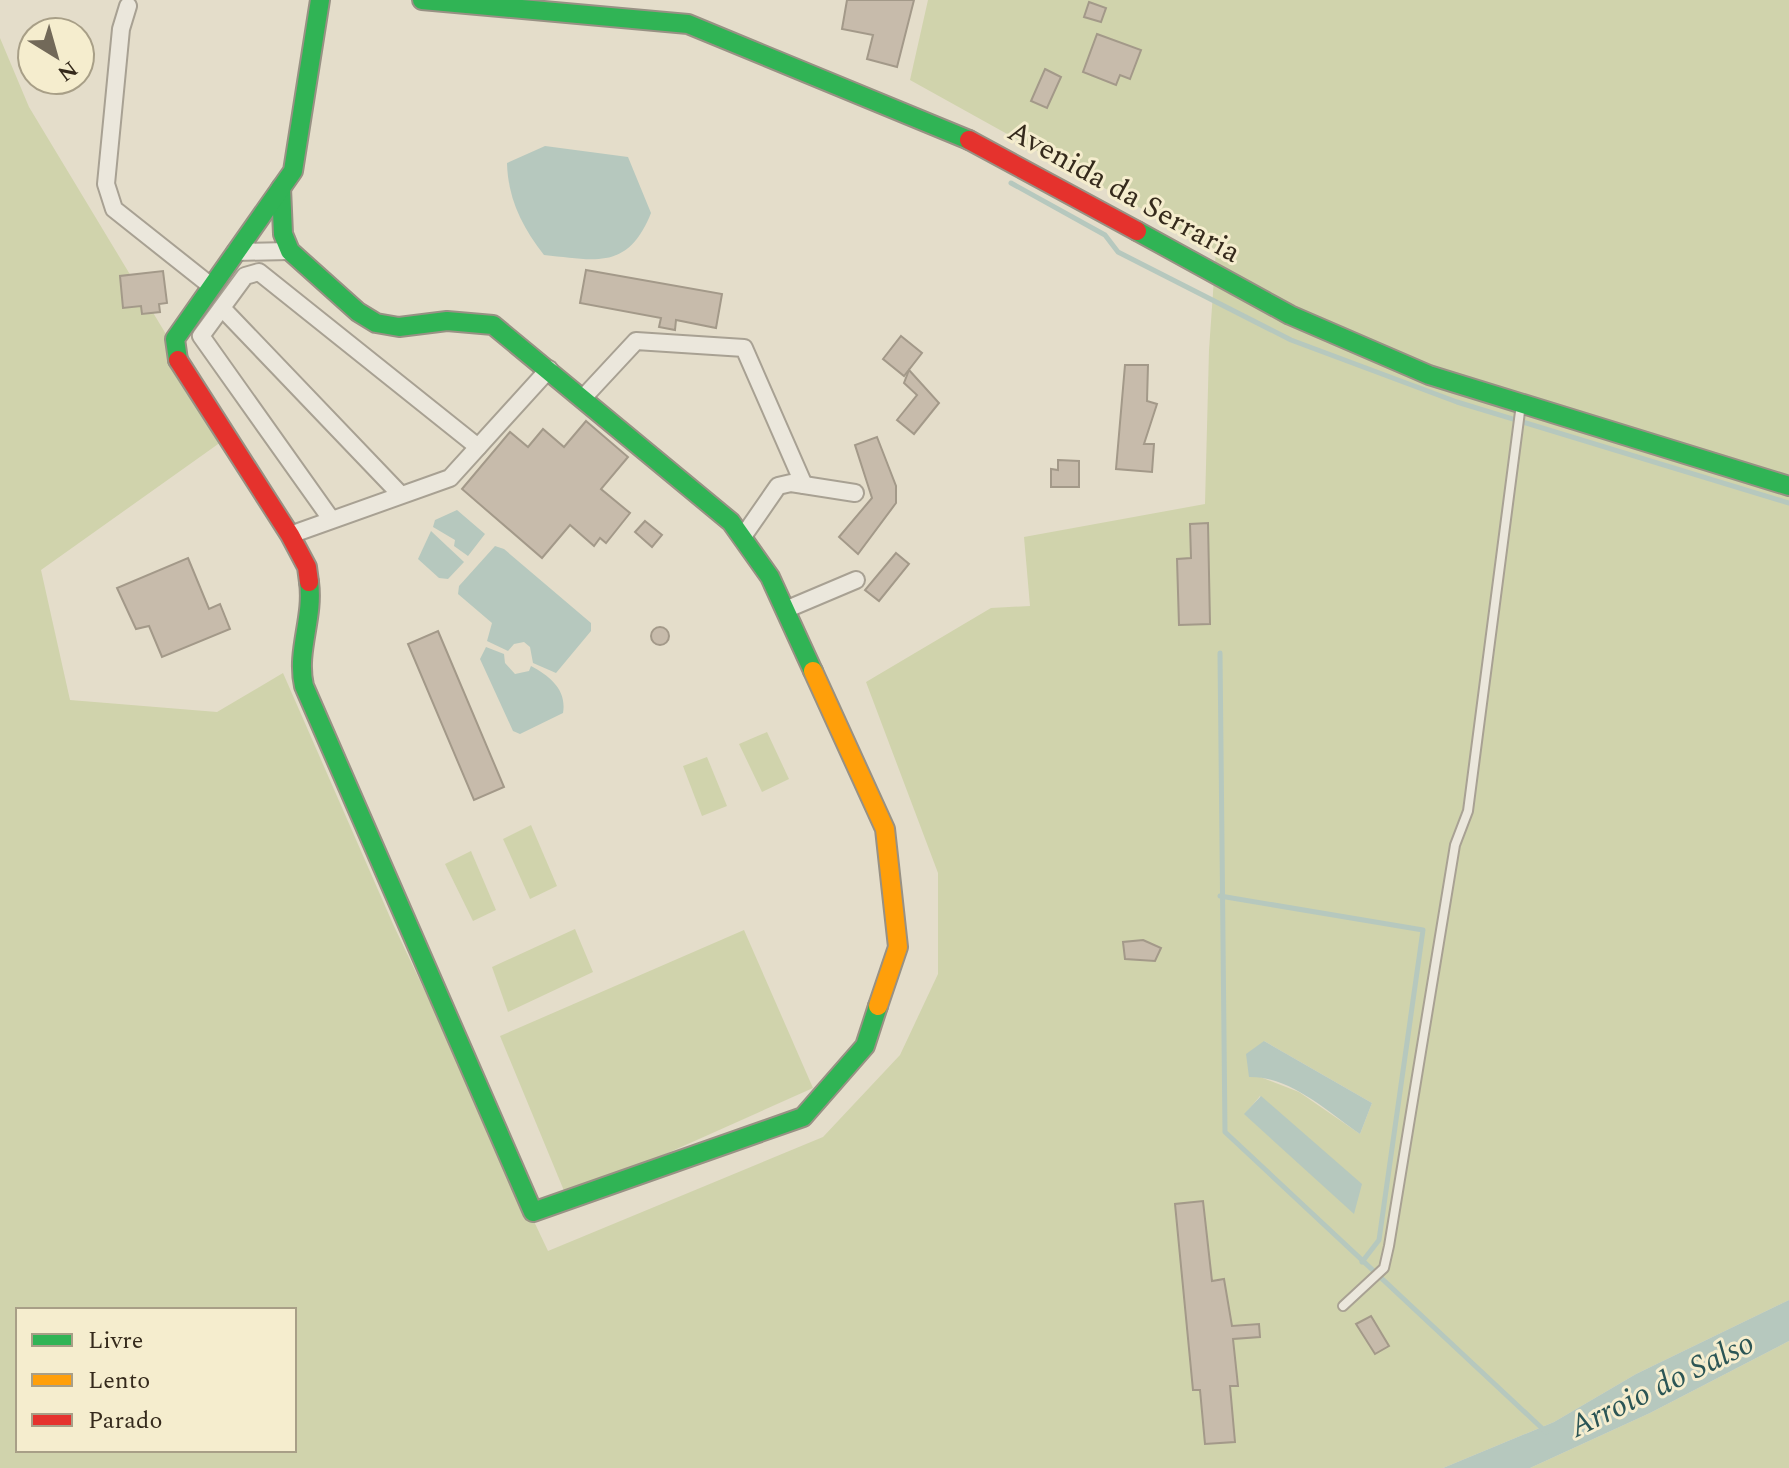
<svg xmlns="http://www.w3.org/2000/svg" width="1789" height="1468" font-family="Spectral,serif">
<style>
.green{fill:#d0d3ac;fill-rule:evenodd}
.water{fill:#b6c8be}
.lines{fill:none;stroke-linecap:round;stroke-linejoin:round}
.stream{stroke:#b6c8be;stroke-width:5}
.building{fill:#c7bbab;stroke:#a39989;stroke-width:2}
.lane-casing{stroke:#a8a193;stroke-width:12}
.street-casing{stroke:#a8a193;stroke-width:20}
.fast-casing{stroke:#989184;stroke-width:22}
.slow-casing{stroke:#989184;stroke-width:22}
.jam-casing{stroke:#989184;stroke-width:22}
.lane{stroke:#ebe7dc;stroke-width:8}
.street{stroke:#ebe7dc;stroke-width:16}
.fast{stroke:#30b455;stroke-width:18}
.slow{stroke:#ff9f0a;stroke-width:18}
.jam{stroke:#e5322d;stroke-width:18}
.labels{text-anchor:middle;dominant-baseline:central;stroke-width:6;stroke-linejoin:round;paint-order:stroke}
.street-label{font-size:30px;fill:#352a1c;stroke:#f5edce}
.water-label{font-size:32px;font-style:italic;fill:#2b5555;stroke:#f5edce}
</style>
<rect width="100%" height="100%" fill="#e4ddca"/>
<g class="green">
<path d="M928,0H1789V1300L1636,1374L1554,1422L1443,1468H0V38L29,107L228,437L41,570L70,700L217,712L283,673L393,924L548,1251L823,1137L900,1055L938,974V873L866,682L991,608L1030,606L1024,537L1205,504L1209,350L1216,250L910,80ZM1264,1041L1372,1103L1360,1134L1299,1092L1260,1077ZM1260,1096L1354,1213L1245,1114ZM18,1310H294V1450H18Z"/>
<polygon points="767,732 789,779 762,792 739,744"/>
<polygon points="707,757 727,806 702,816 683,766"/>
<polygon points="531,825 557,886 530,899 503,839"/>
<polygon points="471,851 496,910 473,921 445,864"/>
<polygon points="575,929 593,972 508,1012 492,967"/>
<polygon points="744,930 813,1088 567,1198 500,1036"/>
<polygon points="1789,1341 1789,1468 1530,1468 1650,1413"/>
</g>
<g class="water">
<path d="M545,146L628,157L651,213C628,271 595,260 544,255C522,227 508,199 507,163Z"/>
<polygon points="457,510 485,534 468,556 454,546 455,540 433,527 435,520"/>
<polygon points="431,531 464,562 448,579 439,578 418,559"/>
<polygon points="495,546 504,549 591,623 591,631 556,673 533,663 530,647 524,642 514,644 508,651 487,641 492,623 458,594 459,586"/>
<path d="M486,647L504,654L505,663L515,674L529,671L531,666C550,676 567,690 563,713L520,734L513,731L480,659Z"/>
<path d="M1264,1041L1372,1103L1360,1134C1328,1112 1290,1076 1249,1077L1246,1054Z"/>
<polygon points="1261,1096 1362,1184 1354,1214 1244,1114"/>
<polygon points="1789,1300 1789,1341 1650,1413 1530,1468 1443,1468 1554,1422 1636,1374"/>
</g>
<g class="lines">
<g class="stream">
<polyline points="1011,183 1105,235 1118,252 1291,340 1457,402 1789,503"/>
<polyline points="1220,653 1225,1132 1546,1432"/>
<polyline points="1220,896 1423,930 1379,1240 1362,1262"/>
</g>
</g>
<g class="building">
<polygon points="847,0 914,0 897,67 867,59 873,35 842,29"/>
<polygon points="1089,2 1106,8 1101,22 1084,17"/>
<polygon points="1097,34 1141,50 1130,79 1120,75 1116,85 1083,72"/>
<polygon points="1045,69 1061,77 1047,108 1031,101"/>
<polygon points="586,270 722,294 716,328 676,320 675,330 659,327 661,318 580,303"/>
<polygon points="163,271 167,303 159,304 160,312 142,314 141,306 123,308 120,276"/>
<polygon points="901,336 922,353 904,376 883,359"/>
<polygon points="1125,365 1148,365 1147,401 1157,404 1144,444 1154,444 1152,472 1116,469"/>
<polygon points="909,370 939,403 914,434 897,420 917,395 904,383"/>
<polygon points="586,421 628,457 601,489 630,513 606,543 600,538 594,546 570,525 542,558 462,489 510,432 528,447 543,429 564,447"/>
<polygon points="877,437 896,486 896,503 858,554 839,537 872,498 855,445"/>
<polygon points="1058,460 1079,461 1079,487 1051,487 1051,469 1058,470"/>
<polygon points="645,521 662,535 652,547 635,532"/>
<polygon points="1208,523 1210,624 1179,625 1177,559 1191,558 1190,524"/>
<polygon points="896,553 909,564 879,601 865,590"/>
<polygon points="188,558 209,609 220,604 230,629 162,657 149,626 136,629 117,588"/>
<circle cx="660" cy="636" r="9"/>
<polygon points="438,631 504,787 474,800 408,644"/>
<polygon points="1143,940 1161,948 1155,961 1125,959 1123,942"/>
<polygon points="1203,1201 1212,1281 1224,1279 1232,1326 1259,1324 1260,1337 1233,1339 1238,1386 1230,1386 1235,1442 1205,1444 1200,1390 1193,1390 1175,1204"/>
<polygon points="1371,1316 1389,1346 1375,1354 1356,1324"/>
</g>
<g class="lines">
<defs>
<polyline id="lane" points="1343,1306 1384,1268 1389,1246 1455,845 1468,811 1521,404"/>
<g id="street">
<polyline points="128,6 121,29 106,184 114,209 211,286"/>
<polyline points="235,252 290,251"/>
<polyline points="222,308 400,494"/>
<polyline points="583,398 636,341 744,348 804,485"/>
<polyline points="331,519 201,336 245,276 259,272 478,447"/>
<polyline points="290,535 450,478 549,369"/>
<polyline points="742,538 778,486 791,483 855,493"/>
<polyline points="785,610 856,580"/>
</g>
<g id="fast">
<polyline points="422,0 688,24 969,140"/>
<polyline points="281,188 283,234 290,251 358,312 376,323 399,327 447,321 493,325 731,522 770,577 813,671"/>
<polyline points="1137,231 1290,315 1429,375 1789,486"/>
<polyline points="178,360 175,339 293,171 320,0"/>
<path d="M309,582C314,618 296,651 304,686L533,1212L803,1117L865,1046L878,1006"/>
</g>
<polyline id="slow" points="813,671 885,829 898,947 878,1006"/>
<g id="jam">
<polyline points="969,140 1137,231"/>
<polyline points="178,360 290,535 307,567 309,582"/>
</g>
</defs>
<use href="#lane" class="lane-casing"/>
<use href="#street" class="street-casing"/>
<use href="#fast" class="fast-casing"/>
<use href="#slow" class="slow-casing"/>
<use href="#jam" class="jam-casing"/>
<use href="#lane" class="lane"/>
<use href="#street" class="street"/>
<use href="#fast" class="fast"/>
<use href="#slow" class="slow"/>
<use href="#jam" class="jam"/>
</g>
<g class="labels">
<g class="street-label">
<text transform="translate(1124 192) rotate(29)">Avenida da Serraria</text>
</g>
<g class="water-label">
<text transform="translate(1662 1385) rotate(-26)">Arroio do Salso</text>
</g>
</g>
<rect x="16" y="1308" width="280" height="144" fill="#f5edce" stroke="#a89f87" stroke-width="2"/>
<rect x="32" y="1334" width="40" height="12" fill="#30b455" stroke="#a89f87" stroke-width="2"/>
<text x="88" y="1348" font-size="24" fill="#352a1c">Livre</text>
<rect x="32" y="1374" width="40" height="12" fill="#ff9f0a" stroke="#a89f87" stroke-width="2"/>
<text x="88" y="1388" font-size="24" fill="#352a1c">Lento</text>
<rect x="32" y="1414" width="40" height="12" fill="#e5322d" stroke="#a89f87" stroke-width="2"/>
<text x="88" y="1428" font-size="24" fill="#352a1c">Parado</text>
<g transform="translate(56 56) rotate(143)"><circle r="38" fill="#f5edce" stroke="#a89f87" stroke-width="2"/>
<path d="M0-6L14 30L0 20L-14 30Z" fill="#726959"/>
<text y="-12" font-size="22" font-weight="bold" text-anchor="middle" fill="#352a1c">N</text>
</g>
</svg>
